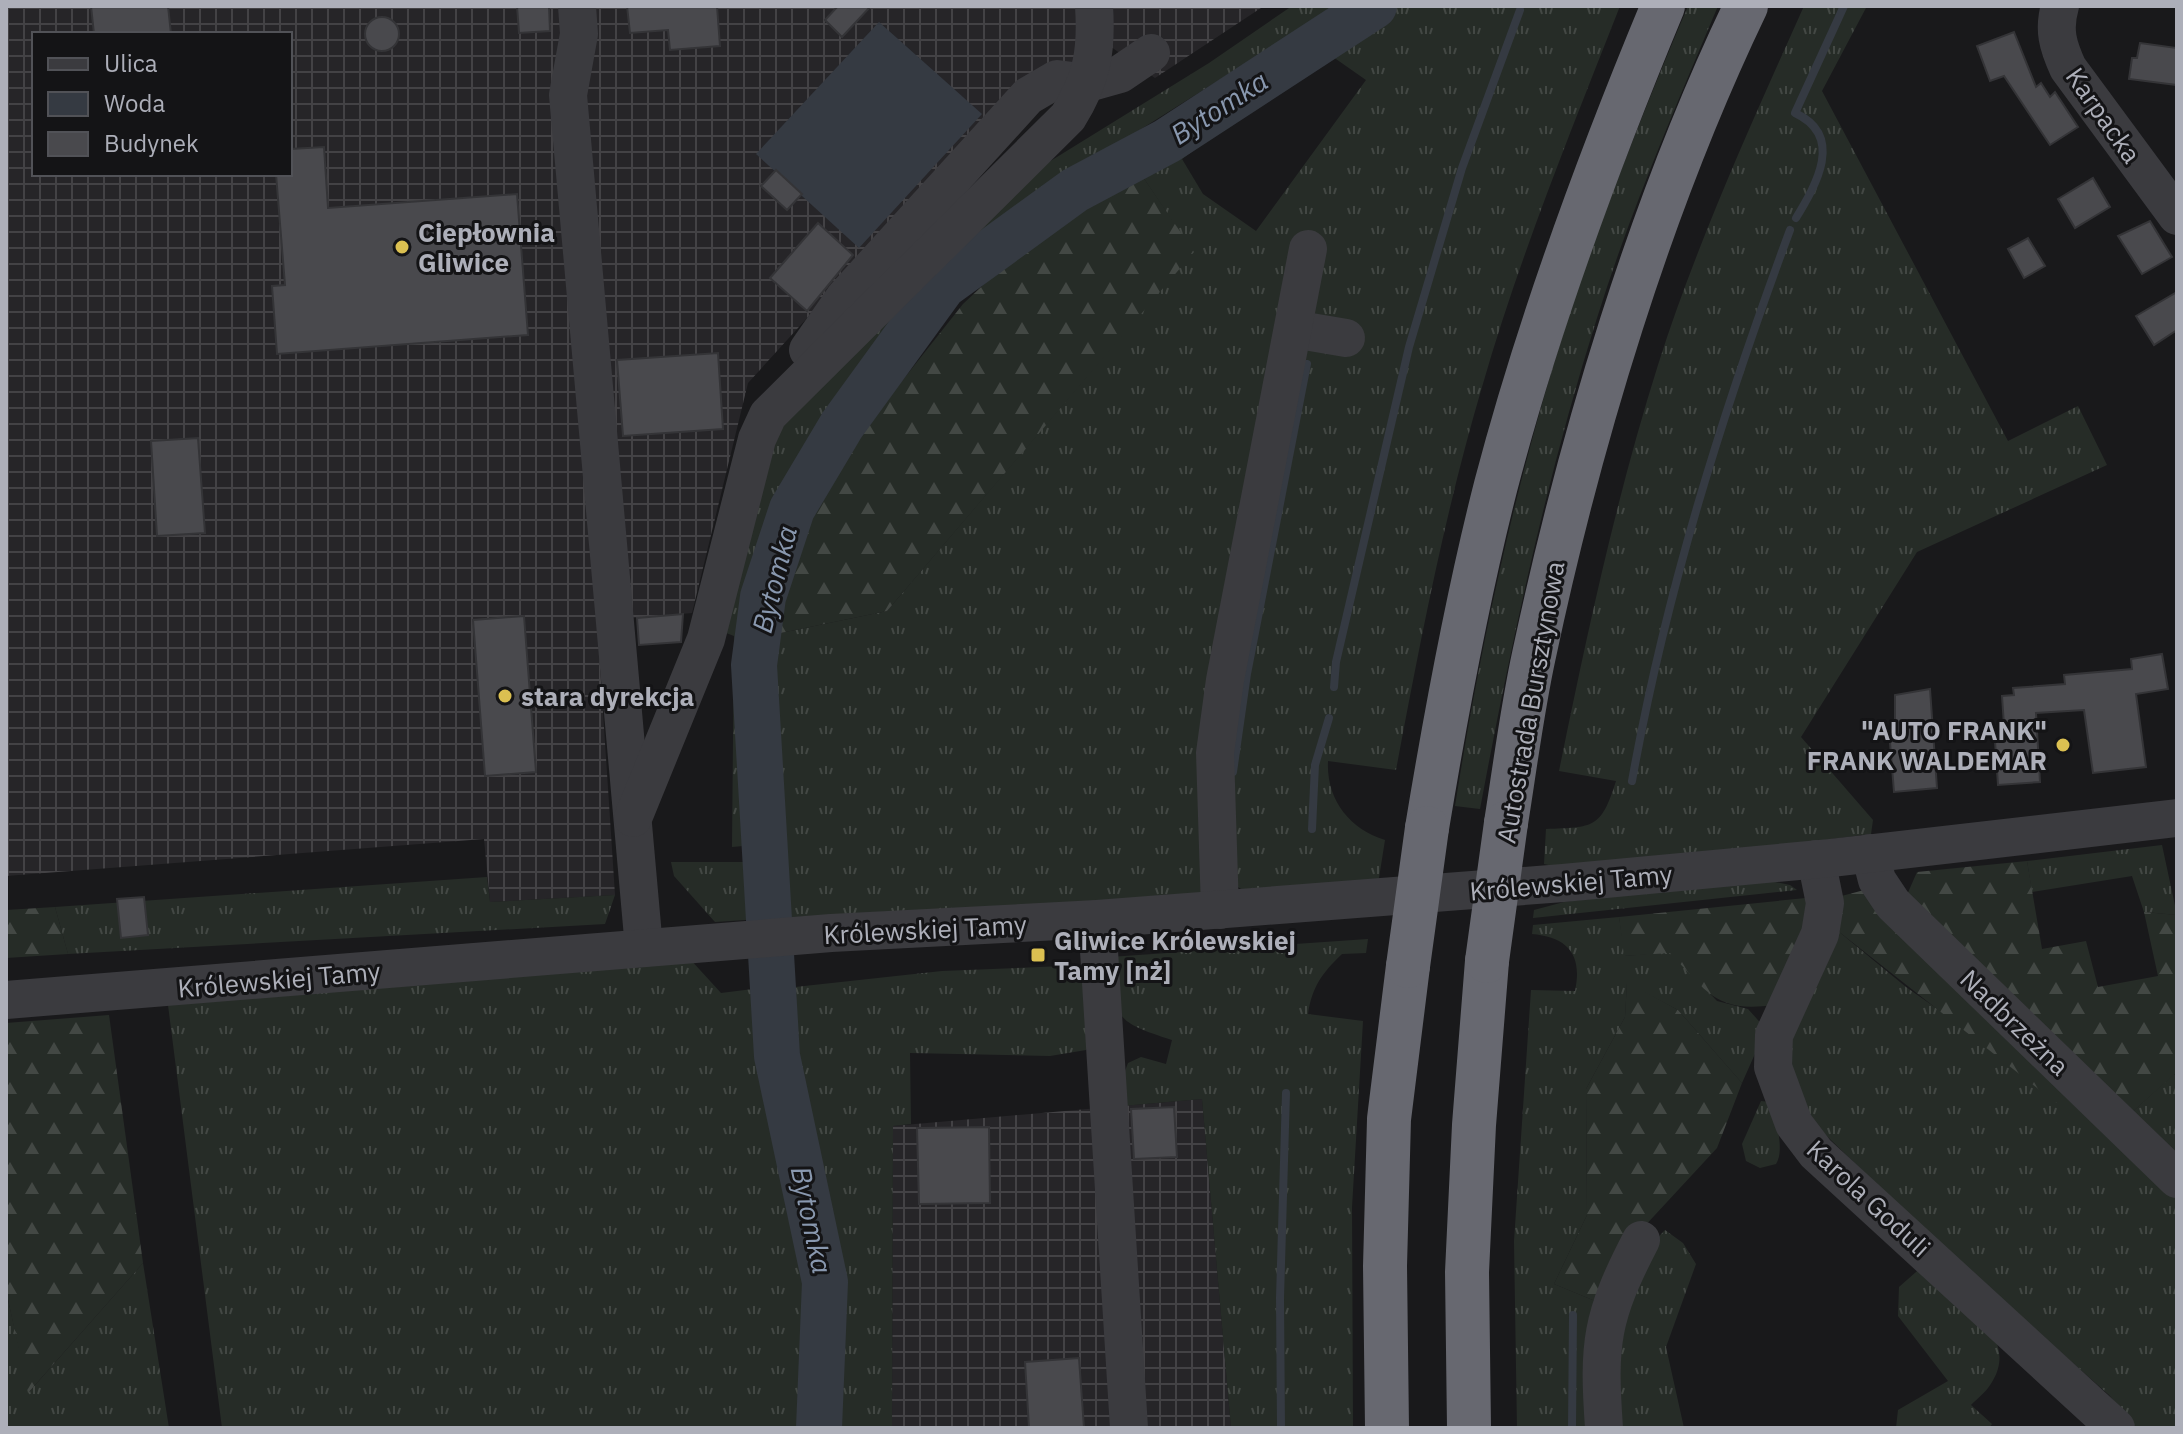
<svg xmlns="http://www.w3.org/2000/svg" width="2183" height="1434" font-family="'IBM Plex Sans',sans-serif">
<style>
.industrial{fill:url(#industrial-grid);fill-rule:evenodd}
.grass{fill:url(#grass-tufts)}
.forest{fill:url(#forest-firs)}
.water{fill:#353a42}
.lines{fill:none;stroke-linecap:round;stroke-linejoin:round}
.stream{stroke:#353a42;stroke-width:8}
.river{stroke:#353a42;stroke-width:46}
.building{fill:#49494d;stroke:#343437;stroke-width:2}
.minor{stroke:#3b3b3f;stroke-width:38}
.highway{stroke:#676870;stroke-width:44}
.highway-bridge{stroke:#676870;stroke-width:44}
.poi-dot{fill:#dbc051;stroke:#141416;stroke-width:3}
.labels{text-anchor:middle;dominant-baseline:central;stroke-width:6;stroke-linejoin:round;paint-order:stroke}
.street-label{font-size:26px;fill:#adafb9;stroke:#141416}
.poi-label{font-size:26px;font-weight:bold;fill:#adafb9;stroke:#141416;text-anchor:start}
.water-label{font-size:28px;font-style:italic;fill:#8998af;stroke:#141416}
</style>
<defs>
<pattern id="industrial-grid" width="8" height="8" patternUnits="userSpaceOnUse" patternTransform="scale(2)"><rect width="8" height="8" fill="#262528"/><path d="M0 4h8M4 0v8" fill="none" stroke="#434245"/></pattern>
<pattern id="grass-tufts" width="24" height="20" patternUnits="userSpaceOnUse" patternTransform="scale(2)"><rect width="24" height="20" fill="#262c27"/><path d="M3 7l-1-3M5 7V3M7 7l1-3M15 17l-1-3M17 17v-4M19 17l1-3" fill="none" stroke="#434844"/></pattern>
<pattern id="forest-firs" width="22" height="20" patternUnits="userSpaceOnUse" patternTransform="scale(2)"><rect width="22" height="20" fill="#262c27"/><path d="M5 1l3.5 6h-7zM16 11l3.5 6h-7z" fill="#434844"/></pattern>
</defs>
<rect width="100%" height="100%" fill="#19191b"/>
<g class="industrial">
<path d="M6,6H1264L1155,78L1107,44L1001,105L748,383L692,613L621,619L599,651L615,895L490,902L484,839L6,876ZM34,34H290V174H34Z"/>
<polygon points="1202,1099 1231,1428 892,1428 893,1126"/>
</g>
<g class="grass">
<polygon points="1292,6 1337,6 1052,185 937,276 815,441 765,540 746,641 754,845 732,847 734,636 721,631 762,463 790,407 1023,178 1209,63"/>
<path d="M1342,6H1620C1571,131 1519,258 1482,387C1445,512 1420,642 1396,770L1328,761C1326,799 1349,829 1385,840L1378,884L1250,894L1231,883L1224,749L1289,313L1201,898L786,918L766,684L771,635L887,611L1193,252L1143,177L1228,112L1236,118L1182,159L1203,194L1256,231L1366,80L1326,52L1364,33Z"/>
<path d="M1688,6H1718C1675,108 1630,212 1597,318C1546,479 1511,643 1480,809L1455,806C1484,623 1525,440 1586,265C1617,178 1652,91 1688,6Z"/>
<path d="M1804,6H1867L1822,91L2008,441L2078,406L2107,465L1917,552L1801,737L1873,820L1871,834L1577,871L1544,864L1546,829C1594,827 1601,829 1616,781L1559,771C1587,634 1616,498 1658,365C1696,245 1752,122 1804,6Z"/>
<polygon points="2162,845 2177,915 2144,912 2132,876 2032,892 2027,861"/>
<polygon points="671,862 759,862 760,919 715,922 674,876"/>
<polygon points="487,877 490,902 615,895 605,924 68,954 55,907"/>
<polygon points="1760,879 1790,885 1797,890 1533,918 1534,910 1564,902"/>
<path d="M1619,917L1625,956L1670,952L1717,1001L1748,1009L1766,1029L1742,1083L1678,1010L1627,983L1625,1017L1586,1089L1587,1215L1554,1284L1600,1303L1595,1428H1517L1514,1241L1531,990L1575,991C1583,954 1567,937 1532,934L1533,925Z"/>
<polygon points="1838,931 1906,987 2096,1120 2177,1199 2177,1428 2137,1428 2109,1395 1931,1237 1801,1111 1786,1069 1787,1033"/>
<path d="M1368,939L1366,953L1342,954C1322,973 1312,987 1308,1014L1363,1021L1352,1207L1353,1428H1231L1202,1099L1122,1106L1121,1082L1128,1063L1141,1057L1166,1064L1172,1040C1110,1020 1118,1019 1110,957Z"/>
<polygon points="689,958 721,993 761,988 758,1048 815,1290 805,1428 222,1428 168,1005"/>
<polygon points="1088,965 1093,1035 1086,1050 1050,1056 910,1053 911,1124 893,1126 892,1428 837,1428 839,1262 798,1072 786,988 942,971"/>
<polygon points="2174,1074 2177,1077 2177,1162 2130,1114"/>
<path d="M1761,1101L1769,1102C1776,1118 1785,1150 1776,1164L1760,1168L1746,1161L1742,1144Z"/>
<polygon points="1665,1230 1683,1243 1696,1264 1666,1347 1684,1428 1612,1428 1608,1367 1645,1251"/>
<polygon points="143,1263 169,1428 6,1428 6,1291 29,1392"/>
<path d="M1924,1265C1954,1292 2022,1334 1992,1382C1987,1391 1978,1398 1971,1405L1992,1424L1989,1428H1896L1898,1410L1948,1381L1898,1316L1899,1287Z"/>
</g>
<g class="forest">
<polygon points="1143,177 1194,252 887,611 771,635 796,539 837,463 963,304 1030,241"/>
<polygon points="2027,861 2042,949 2086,941 2098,987 2158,976 2144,912 2177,915 2177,1072 2130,1114 1903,904 1917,872"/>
<polygon points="1868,889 2096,1120 2055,1102 1838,931 1834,898"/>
<path d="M1806,898L1809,928L1773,1005C1715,1013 1707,991 1670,953L1624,956L1619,917Z"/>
<polygon points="55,907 68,954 6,958 6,910"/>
<polygon points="1627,982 1678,1010 1742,1083 1717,1148 1629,1243 1600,1303 1554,1284 1587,1215 1586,1089 1625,1017"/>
<polygon points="109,1015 143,1263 28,1393 6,1290 6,1023"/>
</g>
<polygon class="water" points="879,22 982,114 859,248 756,154"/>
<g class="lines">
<g class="stream">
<path d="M1796,218C1816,185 1845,136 1795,113L1844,6"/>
<polyline points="1334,687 1336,662 1409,347 1462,168 1520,10"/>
<polyline points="1233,772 1247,674 1307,364"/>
<path d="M1632,781C1666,591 1723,411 1790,230"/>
<polyline points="1312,829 1315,765 1329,718"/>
<polyline points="1281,1428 1280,1298 1286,1093"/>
<polyline points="1572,1428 1573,1315"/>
</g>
<polyline class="river" points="819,1428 825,1282 777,1056 754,665 763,597 792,509 842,425 943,286 1075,190 1167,141 1374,6"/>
</g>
<g class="building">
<polygon points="91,6 168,6 171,34 94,34"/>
<polygon points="517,6 549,6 550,31 519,33"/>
<polygon points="627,6 717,6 720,46 670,50 668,30 630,33"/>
<polygon points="838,6 871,6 842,37 825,20"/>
<circle cx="382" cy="34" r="17"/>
<polygon points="2014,32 2036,87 2041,83 2050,97 2055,92 2078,127 2050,145 2004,76 1990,81 1977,46"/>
<polygon points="2140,43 2177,48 2177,85 2129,79 2132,58 2137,58"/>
<polygon points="324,147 328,208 517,194 528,335 277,354 272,286 285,285 276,174 290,174 290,149"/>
<polygon points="776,170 802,194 787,210 761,186"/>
<polygon points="2093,178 2110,207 2075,228 2058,199"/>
<polygon points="2150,221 2172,257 2142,274 2118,236"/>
<polygon points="818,223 853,255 807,311 770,278"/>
<polygon points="2028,238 2045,266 2024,278 2008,249"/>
<polygon points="2177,292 2177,330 2154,345 2136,316"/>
<polygon points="718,353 723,429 623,436 617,360"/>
<polygon points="198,438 205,533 157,536 151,441"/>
<polygon points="683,614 681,642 639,645 637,618"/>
<polygon points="524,616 536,772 485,776 473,620"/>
<polygon points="2162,654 2168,689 2136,694 2146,767 2093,773 2084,710 2036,713 2040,782 1998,785 1995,741 2005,740 2002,696 2014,695 2013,688 2065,684 2064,675 2132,669 2131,659"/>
<polygon points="1930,689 1937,788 1894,792 1889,730 1895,730 1895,695"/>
<polygon points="144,897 148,935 121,938 117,899"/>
<polygon points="1174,1107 1177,1157 1134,1159 1131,1109"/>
<polygon points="989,1127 990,1203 919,1204 917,1128"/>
<polygon points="1079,1358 1084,1428 1029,1428 1025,1362"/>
</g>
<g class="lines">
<g class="minor">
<polyline points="577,6 579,34 568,95 644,948"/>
<path d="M2060,6C2053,30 2058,46 2068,68L2177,216"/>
<polyline points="1293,329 1346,338"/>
<polyline points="808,350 845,297 1028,96 1057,79 1088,83 1120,74 1151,53"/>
<path d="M633,818L706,639L757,439L768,415L1068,117C1092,79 1097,51 1094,6"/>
<polyline points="1870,853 1877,880 1893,904 2177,1179"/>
<polyline points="1816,859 1825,903 1820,934 1774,1035 1773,1067 1794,1124 1816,1153 2116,1428"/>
<polyline points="1220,910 1215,753 1225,680 1308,249"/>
<polyline points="1097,919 1129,1428"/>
<polyline points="6,1000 831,933 1097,919 1563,883 1831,858 2177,818"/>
<path d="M1604,1428C1598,1343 1601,1317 1641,1240"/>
</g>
<g class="highway">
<path d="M1506,823C1515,767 1522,710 1534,655C1580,439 1650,206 1746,6"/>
<path d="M1427,828C1446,713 1467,598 1496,485C1539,321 1598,162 1663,6"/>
<polyline points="1387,1428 1385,1266 1389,1119 1408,966"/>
<polyline points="1469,1428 1467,1272 1474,1125 1487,961"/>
</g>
<g class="highway-bridge">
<polyline points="1487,961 1506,823"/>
<polyline points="1408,966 1427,828"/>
</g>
</g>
<g class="poi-dot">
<circle cx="402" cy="247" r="8"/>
<circle cx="505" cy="696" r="8"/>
<circle cx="2063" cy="745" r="8"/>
<rect x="1030" y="947" width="16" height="16" rx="4"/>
</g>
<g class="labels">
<g class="street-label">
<text transform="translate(2104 115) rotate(55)">Karpacka</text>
<text transform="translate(1530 702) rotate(-80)">Autostrada Bursztynowa</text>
<text transform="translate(1571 882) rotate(-5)">Królewskiej Tamy</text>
<text transform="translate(925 929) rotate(-3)">Królewskiej Tamy</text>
<text transform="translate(279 979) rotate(-5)">Królewskiej Tamy</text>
<text transform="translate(2015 1022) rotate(44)">Nadbrzeżna</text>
<text transform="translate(1869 1198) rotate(43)">Karola Goduli</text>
</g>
<g class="poi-label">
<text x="418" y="232">Ciepłownia<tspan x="418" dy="30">Gliwice</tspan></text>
<text x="521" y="696">stara dyrekcja</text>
<text x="2047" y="730" text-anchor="end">"AUTO FRANK"<tspan x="2047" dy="30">FRANK WALDEMAR</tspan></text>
<text x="1054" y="940">Gliwice Królewskiej<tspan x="1054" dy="30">Tamy [nż]</tspan></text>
</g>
<g class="water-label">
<text transform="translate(1219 107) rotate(-33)">Bytomka</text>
<text transform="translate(774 579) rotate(-76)">Bytomka</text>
<text transform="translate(812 1220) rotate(78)">Bytomka</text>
</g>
</g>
<rect width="2183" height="1434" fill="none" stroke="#adafb9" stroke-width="16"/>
<rect x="32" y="32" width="260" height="144" fill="#141416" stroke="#515257" stroke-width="2"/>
<rect x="48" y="58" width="40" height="12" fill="#3b3b3f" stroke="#515257" stroke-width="2"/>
<text x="104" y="72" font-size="24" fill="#adafb9">Ulica</text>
<rect x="48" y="92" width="40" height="24" fill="#353a42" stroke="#515257" stroke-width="2"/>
<text x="104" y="112" font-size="24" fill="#adafb9">Woda</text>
<rect x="48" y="132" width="40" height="24" fill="#49494d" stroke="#515257" stroke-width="2"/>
<text x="104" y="152" font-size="24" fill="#adafb9">Budynek</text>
</svg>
